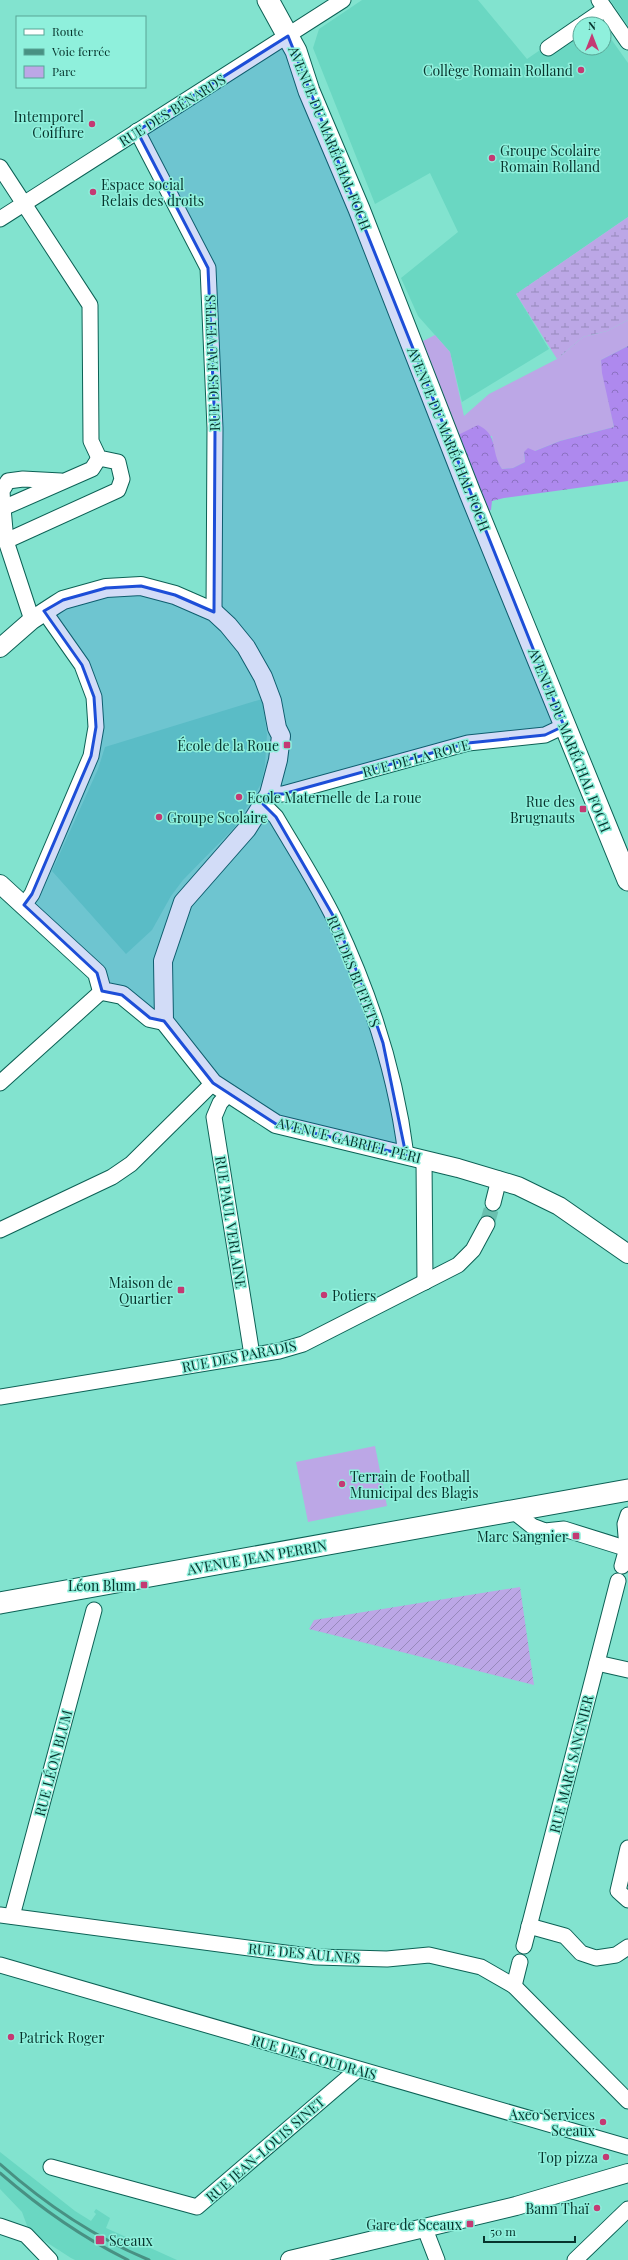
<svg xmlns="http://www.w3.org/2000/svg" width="628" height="2260" font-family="'Playfair Display',serif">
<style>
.built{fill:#6ad7c2}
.green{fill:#bca7e6}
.forest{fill:url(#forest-crowns)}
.wetland{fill:url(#wetland-marsh)}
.garden{fill:url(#garden-furrows)}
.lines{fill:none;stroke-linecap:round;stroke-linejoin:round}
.minor-tunnel{stroke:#69c0af;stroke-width:15;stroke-dasharray:15 8;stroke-linecap:butt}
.minor-casing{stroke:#0c6155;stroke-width:17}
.tertiary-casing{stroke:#0c6155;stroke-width:20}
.secondary-casing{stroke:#0c6155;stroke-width:23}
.minor{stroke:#fff;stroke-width:15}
.tertiary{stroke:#fff;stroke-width:18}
.secondary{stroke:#fff;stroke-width:21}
.rail{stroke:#489183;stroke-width:3}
.marked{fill:#1d4ed8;fill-opacity:0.2;stroke:#1d4ed8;stroke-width:3;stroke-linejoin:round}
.poi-dot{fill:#c43a73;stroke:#8ff0dc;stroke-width:1.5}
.labels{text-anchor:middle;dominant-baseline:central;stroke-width:3;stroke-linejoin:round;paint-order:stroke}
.poi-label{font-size:14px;fill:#07342d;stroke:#8ff0dc;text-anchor:end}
.street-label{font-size:14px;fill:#07342d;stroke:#8ff0dc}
</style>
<defs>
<pattern id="forest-crowns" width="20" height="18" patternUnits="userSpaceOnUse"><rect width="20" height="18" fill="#ae89ee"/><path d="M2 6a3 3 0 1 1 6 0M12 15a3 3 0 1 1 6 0" fill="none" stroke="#8c71c1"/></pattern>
<pattern id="wetland-marsh" width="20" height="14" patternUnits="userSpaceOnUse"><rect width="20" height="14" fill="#bca7e6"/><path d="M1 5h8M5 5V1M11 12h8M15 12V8" fill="none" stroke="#9789bb"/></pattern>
<pattern id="garden-furrows" width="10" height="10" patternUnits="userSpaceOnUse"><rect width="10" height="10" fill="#bca7e6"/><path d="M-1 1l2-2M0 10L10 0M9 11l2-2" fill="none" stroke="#9789bb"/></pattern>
</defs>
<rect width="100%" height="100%" fill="#82e3cf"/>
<g class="built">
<polygon points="362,0 478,0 527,59 543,48 580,30 580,48 604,48 604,29 628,63 628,217 516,294 549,349 462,402 450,352 418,316 401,278 458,232 430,173 375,204 313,48 319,29"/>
<polygon points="610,0 628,0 628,26"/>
<polygon points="262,699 267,734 265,765 261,784 234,828 183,880 171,896 152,930 126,954 52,871 98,769 105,747"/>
<polygon points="0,2152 75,2211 91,2221 96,2214 94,2212 96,2209 110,2218 106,2228 177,2260 75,2260 71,2258 29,2231 22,2212 0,2189"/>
</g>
<g class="green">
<polygon points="628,320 628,346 601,360 614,427 560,441 535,451 524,452 525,462 513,468 502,469 495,459 492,436 454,437 451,429 455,426 421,342 435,335 450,352 464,416 489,394 557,359 583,337 607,331"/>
<polygon points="375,1446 387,1506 308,1522 296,1462"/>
</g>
<path class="forest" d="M628,346V481L504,498L492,501L491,510L483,513L454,437L478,425C499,435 490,451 502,469L513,468L525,462L524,452L528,448L535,451L560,441L614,427L602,373L601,360Z"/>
<polygon class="wetland" points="628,217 628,320 607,331 583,337 557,359 516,294"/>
<polygon class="garden" points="520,1587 534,1685 309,1629 314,1620"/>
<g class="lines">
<polyline class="minor-tunnel" points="487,1224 493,1203"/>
<defs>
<g id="minor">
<polyline points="599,0 628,42"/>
<polyline points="583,24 605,9"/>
<polyline points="548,48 580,26"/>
<polyline points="137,131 208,268 215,428 214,612"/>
<polyline points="0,167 90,305 91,441 99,458 118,462 122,479 118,490 6,541"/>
<polyline points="0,219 343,0"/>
<polyline points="3,508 2,491 8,481 23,479 61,481"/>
<polyline points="32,620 6,541 3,508 92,469 99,458"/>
<polyline points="269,794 283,794 468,743 545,735 564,726"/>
<path d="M263,804L276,817C296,851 318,885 335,920C370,994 396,1074 406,1155"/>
<polyline points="24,905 32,894 91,756 96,727 94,697 82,665 44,611"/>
<polyline points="0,1083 102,991"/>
<polyline points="229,1093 220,1103 214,1117 252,1355"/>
<polyline points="424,1160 425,1282"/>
<polyline points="493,1203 499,1179"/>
<polyline points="0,1230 112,1177 131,1164 213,1083"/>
<polyline points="0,1397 279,1351 303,1344 458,1265 473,1250 487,1224"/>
<polyline points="513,1511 532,1526 545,1531 564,1529 628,1549"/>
<polyline points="622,1566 627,1548 625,1524 628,1515"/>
<polyline points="597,1663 628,1670"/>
<polyline points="628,1848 618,1891 628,1900"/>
<polyline points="0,1915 316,1957 387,1959 429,1955 481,1967 514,1986 628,2101"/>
<polyline points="12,1916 94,1610"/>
<polyline points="529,1926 565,1936 581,1953 596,1958 616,1955 628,1947"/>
<polyline points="524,1946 618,1581"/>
<polyline points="0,1965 628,2147"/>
<polyline points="514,1986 520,1962"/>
<polyline points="51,2167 197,2207 357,2070"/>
<polyline points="0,2226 26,2235 50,2260"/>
<polyline points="425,2229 437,2260"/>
<polyline points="575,2260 628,2209"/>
</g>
<g id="tertiary">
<polyline points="0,648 32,620 55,605 63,600 106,588 141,586 175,595 214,612 228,625 246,647 263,677 272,701 277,728 281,736 278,760 269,794 247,829 183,902 163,961 164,1021 213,1083 276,1124 458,1168 518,1186 559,1206 628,1254"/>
<polyline points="0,884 97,973 102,991 122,995 150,1018 164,1021"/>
<polyline points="290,2260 516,2206 628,2173"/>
</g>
<g id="secondary">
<polyline points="268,0 296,51 309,91 359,209 470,493 628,880"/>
<polyline points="0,1603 628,1490"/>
</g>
</defs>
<use href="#minor" class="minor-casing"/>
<use href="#tertiary" class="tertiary-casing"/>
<use href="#secondary" class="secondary-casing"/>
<use href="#minor" class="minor"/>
<use href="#tertiary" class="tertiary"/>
<use href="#secondary" class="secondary"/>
<g class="rail">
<path d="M0,2164C45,2204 94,2237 149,2260"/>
<path d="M0,2173C39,2207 81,2237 128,2260"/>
</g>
</g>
<path class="marked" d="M288,36L564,726L545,735L468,743L283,794H269L263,804L276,817L335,919L365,991L383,1043L406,1155L276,1124L213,1083L164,1021L150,1018L122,995L102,991L97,973L24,905L32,894L91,756L96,727L94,697L82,665L44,611L63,600L106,588L141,586L175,595L214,612L215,428L208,268L137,131Z"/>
<g class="poi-dot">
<circle cx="581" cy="70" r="4"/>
<circle cx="92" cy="124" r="4"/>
<circle cx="492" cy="158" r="4"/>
<circle cx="93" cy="192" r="4"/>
<rect x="283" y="741" width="8" height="8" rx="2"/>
<circle cx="239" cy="797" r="4"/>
<rect x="579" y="805" width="8" height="8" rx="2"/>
<circle cx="159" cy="817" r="4"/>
<rect x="177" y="1286" width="8" height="8" rx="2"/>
<circle cx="324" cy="1295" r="4"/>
<circle cx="342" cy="1484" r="4"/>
<rect x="572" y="1532" width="8" height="8" rx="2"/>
<rect x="140" y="1581" width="8" height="8" rx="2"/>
<circle cx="11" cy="2037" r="4"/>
<circle cx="603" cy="2122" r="4"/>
<circle cx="606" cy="2157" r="4"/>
<circle cx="597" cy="2208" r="4"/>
<rect x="466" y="2220" width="8" height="8" rx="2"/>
<rect x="95" y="2235" width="10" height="10" rx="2"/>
</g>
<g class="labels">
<g class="poi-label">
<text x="573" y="70">Collège Romain Rolland</text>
<text x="84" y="116">Intemporel<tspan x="84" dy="16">Coiffure</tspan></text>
<text x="500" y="150" text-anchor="start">Groupe Scolaire<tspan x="500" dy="16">Romain Rolland</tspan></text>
<text x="101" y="184" text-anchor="start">Espace social<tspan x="101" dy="16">Relais des droits</tspan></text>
<text x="279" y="745">École de la Roue</text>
<text x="247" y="797" text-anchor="start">Ecole Maternelle de La roue</text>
<text x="575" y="801">Rue des<tspan x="575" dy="16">Brugnauts</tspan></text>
<text x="167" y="817" text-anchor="start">Groupe Scolaire</text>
<text x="173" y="1282">Maison de<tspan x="173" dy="16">Quartier</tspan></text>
<text x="332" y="1295" text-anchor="start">Potiers</text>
<text x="350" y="1476" text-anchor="start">Terrain de Football<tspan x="350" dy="16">Municipal des Blagis</tspan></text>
<text x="568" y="1536">Marc Sangnier</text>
<text x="136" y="1585">Léon Blum</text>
<text x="19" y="2037" text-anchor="start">Patrick Roger</text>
<text x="595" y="2114">Axeo Services<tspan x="595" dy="16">Sceaux</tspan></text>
<text x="598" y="2157">Top pizza</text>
<text x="589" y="2208">Bann Thaï</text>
<text x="462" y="2224">Gare de Sceaux</text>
<text x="109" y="2240" text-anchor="start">Sceaux</text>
</g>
<g class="street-label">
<text transform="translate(172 110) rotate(-32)">RUE DES BÉNARDS</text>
<text transform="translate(330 138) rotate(68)">AVENUE DU MARÉCHAL FOCH</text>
<text transform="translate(212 363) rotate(-92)">RUE DES FAUVETTES</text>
<text transform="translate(449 439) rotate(68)">AVENUE DU MARÉCHAL FOCH</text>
<text transform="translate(570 740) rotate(68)">AVENUE DU MARÉCHAL FOCH</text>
<text transform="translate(416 758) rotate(-15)">RUE DE LA ROUE</text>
<text transform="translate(354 971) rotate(68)">RUE DES BUFFETS</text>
<text transform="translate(349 1140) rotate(14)">AVENUE GABRIEL PÉRI</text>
<text transform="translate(231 1222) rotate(81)">RUE PAUL VERLAINE</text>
<text transform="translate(239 1356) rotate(-11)">RUE DES PARADIS</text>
<text transform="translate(257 1557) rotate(-10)">AVENUE JEAN PERRIN</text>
<text transform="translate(53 1763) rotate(-75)">RUE LÉON BLUM</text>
<text transform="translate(571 1764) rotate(-76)">RUE MARC SANGNIER</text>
<text transform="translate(304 1953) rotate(5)">RUE DES AULNES</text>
<text transform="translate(314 2057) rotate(16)">RUE DES COUDRAIS</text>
<text transform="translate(265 2149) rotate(-41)">RUE JEAN-LOUIS SINET</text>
</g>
</g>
<rect x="16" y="16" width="130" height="72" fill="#8ff0dc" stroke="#59a596"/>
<rect x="24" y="29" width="20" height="6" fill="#ffffff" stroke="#59a596"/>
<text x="52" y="36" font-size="12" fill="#07342d">Route</text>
<rect x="24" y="49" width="20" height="6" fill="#489183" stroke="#59a596"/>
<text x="52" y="56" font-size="12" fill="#07342d">Voie ferrée</text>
<rect x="24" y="66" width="20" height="12" fill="#bca7e6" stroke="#59a596"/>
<text x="52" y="76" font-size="12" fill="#07342d">Parc</text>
<g transform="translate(592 36)"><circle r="19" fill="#8ff0dc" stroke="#59a596"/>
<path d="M0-3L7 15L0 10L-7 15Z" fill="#c43a73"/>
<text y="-6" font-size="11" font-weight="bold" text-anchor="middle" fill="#07342d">N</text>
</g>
<path d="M484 2236v6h91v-6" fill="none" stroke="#07342d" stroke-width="2"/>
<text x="490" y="2236" font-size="12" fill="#07342d" stroke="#8ff0dc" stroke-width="3" paint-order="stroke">50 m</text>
</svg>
